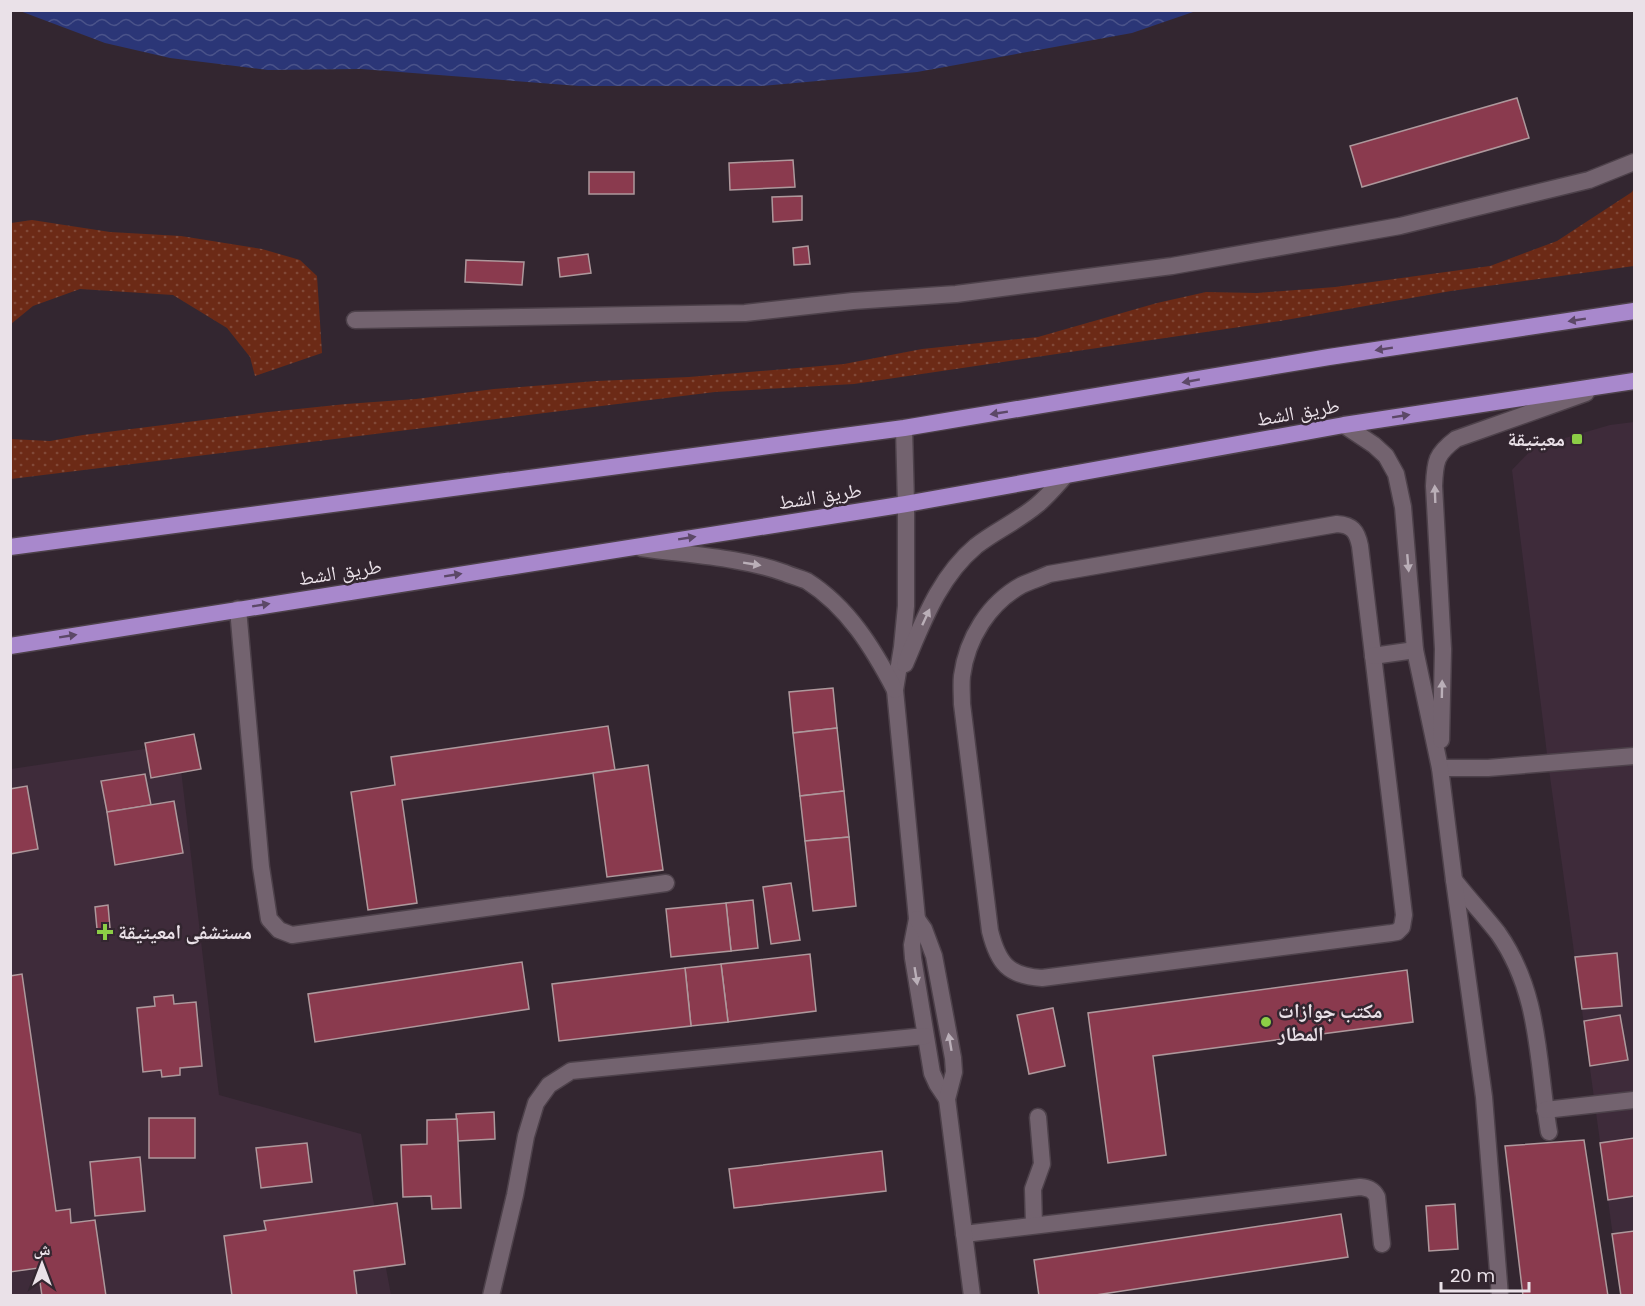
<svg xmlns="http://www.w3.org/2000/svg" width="1645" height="1306" font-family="Poppins,'Noto Naskh Arabic',sans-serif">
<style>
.built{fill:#3e2b3a}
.grass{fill:url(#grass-dots)}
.water{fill:url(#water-waves)}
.building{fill:#8a3a4e;stroke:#ae989c;stroke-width:1.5}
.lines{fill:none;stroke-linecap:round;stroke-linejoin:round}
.service-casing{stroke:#4d414a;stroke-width:19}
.minor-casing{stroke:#4d414a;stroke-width:19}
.trunk-casing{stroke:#4d414a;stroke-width:19}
.service{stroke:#73636f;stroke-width:16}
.minor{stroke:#73636f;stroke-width:16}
.trunk{stroke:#a888cc;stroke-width:16}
.oneway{fill:#5c4867}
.oneway2{fill:#baafb8}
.poi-dot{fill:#8cce46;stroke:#332630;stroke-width:2}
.labels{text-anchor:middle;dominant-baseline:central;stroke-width:5;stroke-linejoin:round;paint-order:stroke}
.street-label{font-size:20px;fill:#eae1e8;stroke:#332630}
.poi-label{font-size:20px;font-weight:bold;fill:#eae1e8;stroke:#332630;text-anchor:start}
</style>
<defs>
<pattern id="grass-dots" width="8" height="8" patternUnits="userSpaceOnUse" patternTransform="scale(1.5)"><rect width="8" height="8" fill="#6c2a16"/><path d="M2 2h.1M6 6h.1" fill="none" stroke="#814938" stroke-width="1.8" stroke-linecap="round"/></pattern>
<pattern id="water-waves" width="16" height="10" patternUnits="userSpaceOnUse" patternTransform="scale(1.5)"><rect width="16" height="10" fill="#2b3677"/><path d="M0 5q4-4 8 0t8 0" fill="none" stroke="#4a538a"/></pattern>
</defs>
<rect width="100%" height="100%" fill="#332630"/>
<g class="built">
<polygon points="1634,422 1634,1295 1621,1295 1548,762 1512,470 1534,447 1610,425"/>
<polygon points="178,744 219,1095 361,1134 391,1295 11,1296 11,769"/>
</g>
<g class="grass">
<polygon points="1634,188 1634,266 1451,291 1280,321 854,384 715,392 11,479 11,439 50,441 83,435 259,413 346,404 416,399 494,389 596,381 689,377 844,364 922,349 1038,337 1157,303 1206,292 1257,293 1335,287 1490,266 1557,241 1632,192"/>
<polygon points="32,220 110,232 181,236 262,249 300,260 317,276 322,353 255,376 250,357 227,328 173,295 80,289 33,306 11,324 11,223"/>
</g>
<polygon class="water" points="20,11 1196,11 1132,33 917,72 761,86 579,86 361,69 268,70 170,58 105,43"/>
<g class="building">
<polygon points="1517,98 1529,138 1362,187 1350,146"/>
<polygon points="793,160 795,187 730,190 729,163"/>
<rect x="589" y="172" width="45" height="22"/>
<polygon points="802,196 802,220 773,222 772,197"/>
<polygon points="808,246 810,264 794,265 793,248"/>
<polygon points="588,254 591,273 560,277 558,258"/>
<polygon points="466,260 524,262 522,285 465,282"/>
<polygon points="833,688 837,728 793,733 789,692"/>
<polygon points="608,726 615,770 402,800 417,903 368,910 351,792 395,785 391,757"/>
<polygon points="837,728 844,791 800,796 793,733"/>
<polygon points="194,734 201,769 151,778 145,743"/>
<polygon points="648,765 663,870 607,877 593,773"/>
<polygon points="145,774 151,805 107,812 101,781"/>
<polygon points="27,786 38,849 10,854 10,789"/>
<polygon points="844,791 849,837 805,841 800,796"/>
<polygon points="174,801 183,853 115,865 107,812"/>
<polygon points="849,837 856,906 813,911 805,841"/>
<polygon points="791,883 800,940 771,944 763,887"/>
<polygon points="753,900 758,948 731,951 726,903"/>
<polygon points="726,903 731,951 671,957 666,909"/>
<polygon points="108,905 110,928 97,929 95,907"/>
<polygon points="1617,953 1622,1006 1582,1009 1575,957"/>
<polygon points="810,954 816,1011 728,1022 721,964"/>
<polygon points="522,962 529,1009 315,1042 308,994"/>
<polygon points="721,964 728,1022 691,1026 685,968"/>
<polygon points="685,968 691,1026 559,1041 552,984"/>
<polygon points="1407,970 1413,1022 1153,1056 1166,1155 1108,1163 1088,1013"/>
<polygon points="22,974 56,1211 70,1209 71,1223 95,1220 106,1296 42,1296 38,1268 10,1272 10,976"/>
<polygon points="173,995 174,1004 196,1002 202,1066 180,1068 180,1075 162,1077 161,1070 143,1072 137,1008 155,1006 154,997"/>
<polygon points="1053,1008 1065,1066 1029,1074 1017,1015"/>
<polygon points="1620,1015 1628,1060 1590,1066 1584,1021"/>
<polygon points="494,1112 495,1139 458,1141 456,1114"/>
<rect x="149" y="1118" width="46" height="40"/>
<polygon points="457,1119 461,1208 432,1209 431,1196 403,1197 401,1145 427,1144 427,1120"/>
<polygon points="1634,1138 1634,1196 1608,1200 1600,1143"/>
<polygon points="1584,1140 1608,1296 1523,1296 1505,1146"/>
<polygon points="307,1143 312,1182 261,1188 256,1148"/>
<polygon points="882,1151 886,1191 734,1208 729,1169"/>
<polygon points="140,1157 145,1211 95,1216 90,1162"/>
<polygon points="397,1203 405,1264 354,1271 357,1296 232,1296 224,1236 266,1230 264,1221"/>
<polygon points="1455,1204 1458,1249 1429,1251 1426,1206"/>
<polygon points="1341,1214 1348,1257 1089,1296 1039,1296 1034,1260"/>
<polygon points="1634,1231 1634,1296 1621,1296 1612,1234"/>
</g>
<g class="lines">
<defs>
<g id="service">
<path d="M1337,524C1352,525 1357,531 1360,546L1404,915L1402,927L1397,932L1391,933L1042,978C1008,976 998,963 990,931L962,704C962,695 961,685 962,676C967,638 989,603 1022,585C1031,581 1040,578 1049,574Z"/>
<polyline points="238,609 261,867 269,919 279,930 292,935 666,883"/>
<polyline points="1373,656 1415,650"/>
<polyline points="1440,768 1488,768 1634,756"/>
<path d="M1454,880C1468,898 1484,915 1498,933C1541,994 1537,1063 1549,1132"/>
<polyline points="1545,1110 1634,1100"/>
<polyline points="1034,1225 1033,1189 1042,1164 1038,1117"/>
<path d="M964,1234L1360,1187C1368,1188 1373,1189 1377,1197L1382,1244"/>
</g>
<g id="minor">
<polyline points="355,320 745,313 853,301 956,294 1172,266 1400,226 1589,180 1634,162"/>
<polyline points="1344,425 1374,445 1386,456 1396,474 1403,507 1415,650 1440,768 1454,880 1484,1097 1500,1296"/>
<polyline points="904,428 906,504 906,606 902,647 895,690 917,919 912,945 913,958 932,1073 937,1084 947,1099"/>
<path d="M641,548C689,555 740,557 785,573C792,576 800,578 807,581C848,607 873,648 895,690"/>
<path d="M905,664C923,622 939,577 976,546C995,531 1018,521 1037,505C1048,496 1057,485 1066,475"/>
<path d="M1441,740L1443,649L1434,486C1435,461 1436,454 1456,439L1586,393"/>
<polyline points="917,919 924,929 934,956 953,1058 954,1072 947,1099 972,1296"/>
<polyline points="491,1296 515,1195 526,1136 536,1103 549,1085 571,1071 925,1036"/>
</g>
<g id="trunk">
<polyline points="10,547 904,428 1329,357 1634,311"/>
<polyline points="10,646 906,504 1344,425 1634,381"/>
</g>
</defs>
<use href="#service" class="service-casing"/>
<use href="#minor" class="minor-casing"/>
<use href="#trunk" class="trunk-casing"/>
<use href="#service" class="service"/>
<use href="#minor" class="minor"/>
<use href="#trunk" class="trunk"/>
</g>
<defs><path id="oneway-solid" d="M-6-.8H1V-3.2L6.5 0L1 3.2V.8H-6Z" transform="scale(1.5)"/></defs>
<g class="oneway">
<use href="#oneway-solid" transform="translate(1577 320) rotate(171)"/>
<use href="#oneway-solid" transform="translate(1384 349) rotate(171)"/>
<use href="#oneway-solid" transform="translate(1191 381) rotate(170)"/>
<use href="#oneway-solid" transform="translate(999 413) rotate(171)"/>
<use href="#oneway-solid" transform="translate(1401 416) rotate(-9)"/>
<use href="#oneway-solid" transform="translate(687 538) rotate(-9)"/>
<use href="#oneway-solid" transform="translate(453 575) rotate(-9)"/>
<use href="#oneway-solid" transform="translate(261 605) rotate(-9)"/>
<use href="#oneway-solid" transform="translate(68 636) rotate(-9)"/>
</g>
<g class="oneway2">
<use href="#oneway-solid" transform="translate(1435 494) rotate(-92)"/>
<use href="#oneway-solid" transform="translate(1408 563) rotate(85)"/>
<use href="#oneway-solid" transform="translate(752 564) rotate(9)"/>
<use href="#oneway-solid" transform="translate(926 617) rotate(-65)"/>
<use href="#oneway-solid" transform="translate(1442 689) rotate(-89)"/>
<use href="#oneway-solid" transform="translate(916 976) rotate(81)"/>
<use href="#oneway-solid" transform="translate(950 1042) rotate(-100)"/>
</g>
<g class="poi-dot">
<rect x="1571" y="433" width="12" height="12" rx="3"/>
<path d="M102 923h6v6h6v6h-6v6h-6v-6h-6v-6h6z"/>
<circle cx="1266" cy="1022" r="6"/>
</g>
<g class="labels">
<g class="street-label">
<text transform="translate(1298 412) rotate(-10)">طريق الشط</text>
<text transform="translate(820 496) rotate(-9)">طريق الشط</text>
<text transform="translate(340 572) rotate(-9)">طريق الشط</text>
</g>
<g class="poi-label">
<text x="1565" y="439" text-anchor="end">معيتيقة</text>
<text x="118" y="932">مستشفى امعيتيقة</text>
<text x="1278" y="1011">مكتب جوازات<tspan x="1278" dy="23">المطار</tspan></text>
</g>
</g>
<rect width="1645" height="1306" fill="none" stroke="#eae1e8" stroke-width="24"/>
<g transform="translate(42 1264)" stroke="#332630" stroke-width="4.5" paint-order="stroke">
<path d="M0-4.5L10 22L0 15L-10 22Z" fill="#eae1e8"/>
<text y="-9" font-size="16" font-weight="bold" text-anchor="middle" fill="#eae1e8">ش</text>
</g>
<path d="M1441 1282v9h88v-9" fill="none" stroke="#eae1e8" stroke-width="3"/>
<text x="1450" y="1282" font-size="18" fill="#eae1e8" stroke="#332630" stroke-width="4.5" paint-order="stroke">20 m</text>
</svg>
